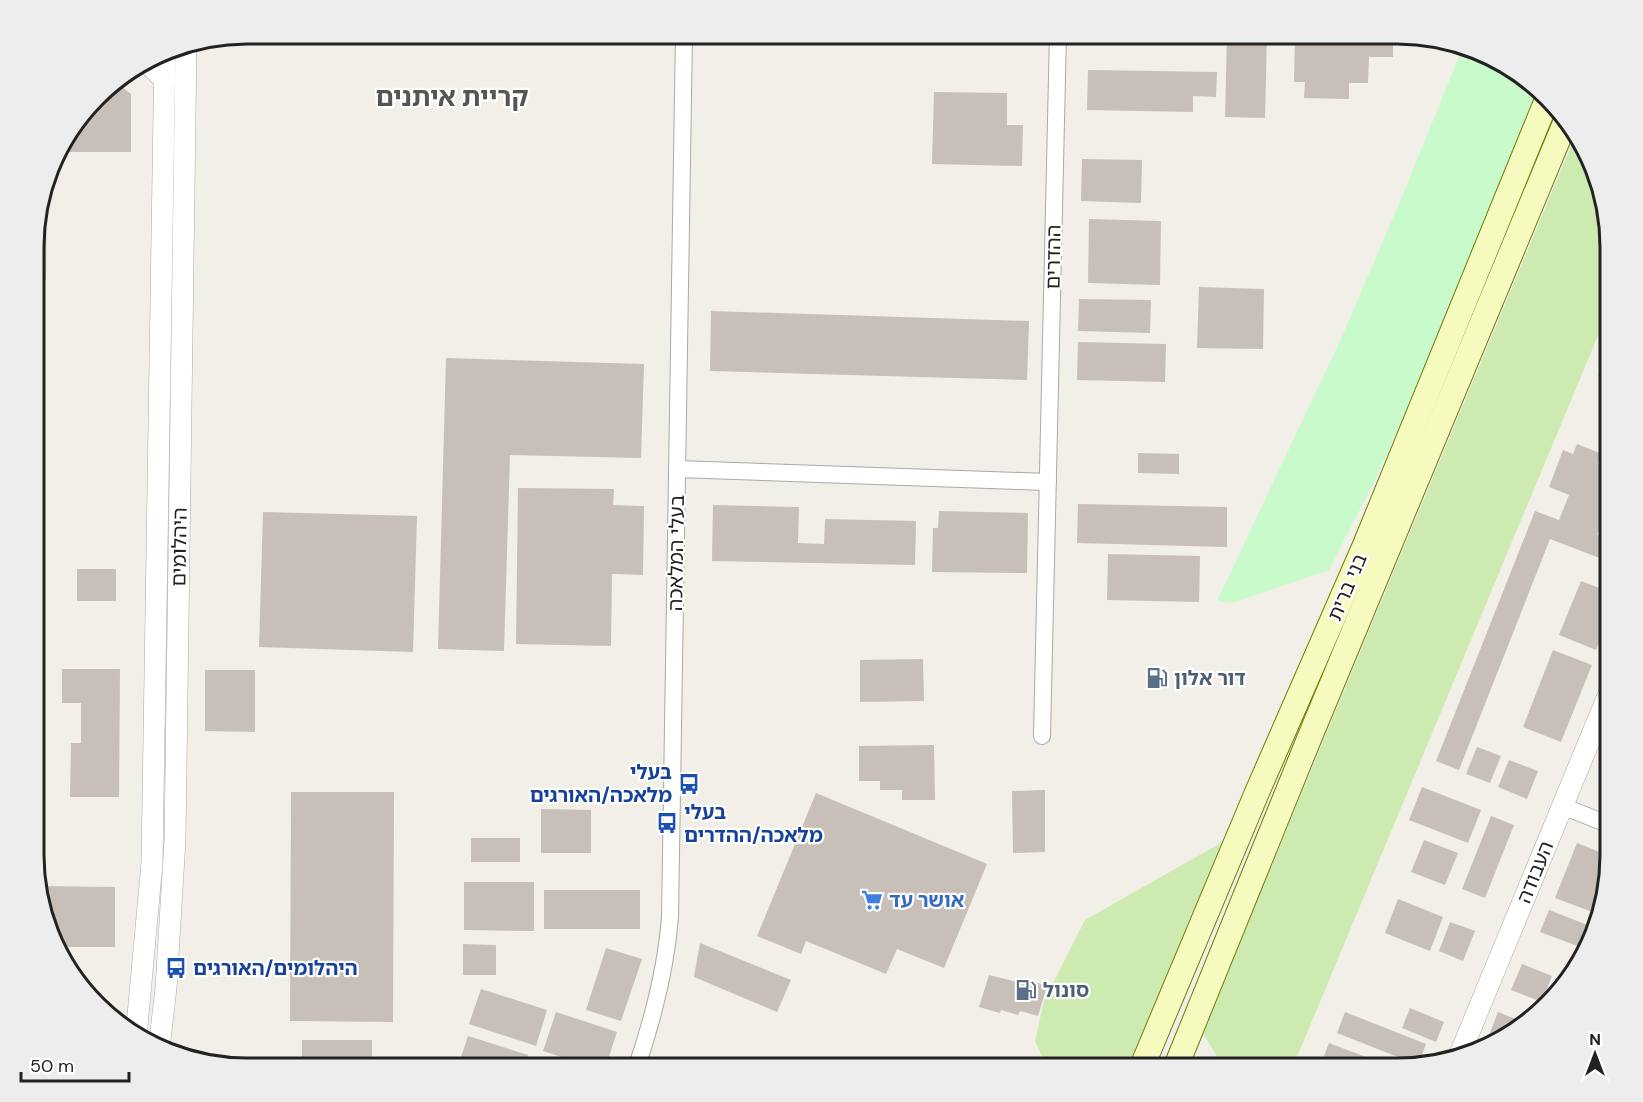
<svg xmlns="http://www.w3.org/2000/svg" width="1643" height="1102" font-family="'DM Sans','Noto Sans Hebrew',sans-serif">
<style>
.grass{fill:#cdebb0}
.park{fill:#c8facc}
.building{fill:#c7bfb8}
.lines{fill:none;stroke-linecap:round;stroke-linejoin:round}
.minor-casing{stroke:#a9a9a9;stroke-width:18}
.tertiary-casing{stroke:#a9a9a9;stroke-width:22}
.secondary-casing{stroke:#707d05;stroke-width:26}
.minor{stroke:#fff;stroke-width:16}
.tertiary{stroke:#fff;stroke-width:21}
.secondary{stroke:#f7fabf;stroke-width:24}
.labels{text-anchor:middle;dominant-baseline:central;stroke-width:4.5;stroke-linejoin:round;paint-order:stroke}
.street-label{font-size:20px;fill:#222;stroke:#fff}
.service-label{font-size:20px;font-weight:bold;fill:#4e5e75;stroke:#fff;text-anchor:start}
.transit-label{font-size:20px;font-weight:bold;fill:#164399;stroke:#fff;text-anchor:start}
.shop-label{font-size:20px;font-weight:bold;fill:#366cbe;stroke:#fff;text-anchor:start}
.district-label{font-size:26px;font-weight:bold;fill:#555;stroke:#fff}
.rim{fill:none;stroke:#222;stroke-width:3}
</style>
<rect width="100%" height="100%" fill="#f2efe9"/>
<g class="grass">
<polygon points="1576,134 1582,140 1610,233 1610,307 1292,1069 1225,1069 1202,1032"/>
<polygon points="1242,831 1141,1069 1048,1069 1035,1041 1044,1001 1085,920"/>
</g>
<polygon class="park" points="1464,44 1515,69 1537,93 1404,416 1375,480 1329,570 1232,603 1217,601 1340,341 1407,185"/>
<g class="building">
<polygon points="465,33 502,33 501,45 465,44"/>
<rect x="625" y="33" width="34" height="2"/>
<polygon points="1088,33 1121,33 1121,42 1088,41"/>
<polygon points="1147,33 1209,33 1209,45 1147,44"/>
<polygon points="1227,33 1267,33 1265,118 1225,117"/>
<polygon points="1295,33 1393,33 1393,57 1369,57 1368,83 1349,83 1349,99 1304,98 1305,82 1294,82"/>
<polygon points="1088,70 1217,72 1216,97 1193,96 1193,112 1087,110"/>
<polygon points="114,81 131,94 131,152 60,152 60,145 105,86"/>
<polygon points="934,92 1007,93 1007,125 1023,125 1022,166 932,164"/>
<polygon points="1082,159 1142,160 1141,203 1081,201"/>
<polygon points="47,182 46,280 35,279 35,219"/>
<polygon points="1089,219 1161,221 1160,285 1088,283"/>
<polygon points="1199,287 1264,289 1263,349 1197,348"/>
<polygon points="1079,299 1151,300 1150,333 1078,331"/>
<polygon points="711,311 1029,321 1027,380 710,371"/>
<polygon points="35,324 45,324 41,537 35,537"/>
<polygon points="1078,342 1166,344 1165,382 1077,380"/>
<polygon points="1609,345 1610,345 1610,380 1598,376"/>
<polygon points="446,358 644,364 641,458 510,455 504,651 438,649"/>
<polygon points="1577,444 1602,454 1598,464 1610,468 1610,511 1607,509 1597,535 1610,540 1610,562 1550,539 1459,770 1436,761 1535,511 1559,520 1569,495 1549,487 1563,450 1573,454"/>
<polygon points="1138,453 1179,454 1179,474 1138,473"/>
<polygon points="518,488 614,489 613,505 644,506 643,575 612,574 611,646 516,644"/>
<polygon points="1078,504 1227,507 1227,547 1077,543"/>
<polygon points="713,505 799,507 798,543 824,544 825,519 916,521 915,565 712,561"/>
<polygon points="939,511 1028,513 1027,573 932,572 933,528 938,528"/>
<polygon points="263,512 417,516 413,652 259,647"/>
<polygon points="1108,554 1200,556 1199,602 1107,600"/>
<rect x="77" y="569" width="39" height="32"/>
<rect x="35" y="570" width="8" height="52"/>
<polygon points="1581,581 1610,592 1610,616 1596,650 1559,635"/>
<polygon points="1553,650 1592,665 1561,742 1523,727"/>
<polygon points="923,659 924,701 860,702 860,660"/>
<polygon points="62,669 120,669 119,797 70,797 71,743 81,743 81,703 62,703"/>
<polygon points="205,670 255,670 255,732 205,731"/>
<polygon points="934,745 935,800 902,800 902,790 880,790 880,781 859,781 859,746"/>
<polygon points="1477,747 1501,756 1490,783 1466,774"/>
<polygon points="1509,760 1538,771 1527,799 1498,787"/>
<polygon points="1422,787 1481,810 1468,843 1409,820"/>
<polygon points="1045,790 1045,852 1013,853 1012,791"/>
<polygon points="291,792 394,792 393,1022 290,1021"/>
<polygon points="816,793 987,864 944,968 897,949 886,974 806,941 801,954 757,936"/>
<polygon points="541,809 591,810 591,853 541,853"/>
<polygon points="1491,816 1514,825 1485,898 1462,889"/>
<rect x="471" y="838" width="49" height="24"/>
<polygon points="1424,840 1458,853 1445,885 1411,872"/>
<polygon points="1577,843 1610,856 1610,869 1595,913 1555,898"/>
<polygon points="464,882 534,882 534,931 464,930"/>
<polygon points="36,886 115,887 115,947 56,947"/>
<rect x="544" y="890" width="96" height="39"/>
<polygon points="1398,899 1443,917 1430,951 1385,933"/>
<polygon points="1549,910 1590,926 1583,948 1540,932"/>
<polygon points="1450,922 1475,931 1463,961 1439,951"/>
<polygon points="700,943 791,980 777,1012 694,977"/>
<polygon points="463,944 496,945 496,975 463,975"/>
<polygon points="606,948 642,959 621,1021 586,1010"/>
<polygon points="1522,964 1552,976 1542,1002 1511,990"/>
<polygon points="989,975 1025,984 1026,979 1047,986 1038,1016 1020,1011 1018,1015 1001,1010 1000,1013 979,1007"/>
<polygon points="481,989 547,1010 536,1046 469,1024"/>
<polygon points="1410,1008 1444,1022 1436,1042 1402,1028"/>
<polygon points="556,1012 617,1032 605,1069 598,1069 543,1051"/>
<polygon points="1345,1012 1426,1044 1418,1065 1337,1033"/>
<polygon points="1498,1012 1523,1022 1505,1039 1490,1033"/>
<polygon points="468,1036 528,1055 524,1069 457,1069"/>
<rect x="302" y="1040" width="70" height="29"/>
<polygon points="1329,1043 1395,1068 1395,1069 1319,1069"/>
<polygon points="537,1060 562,1068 562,1069 534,1069"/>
</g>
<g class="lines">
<defs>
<g id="minor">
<polyline points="677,469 1048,482"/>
<polyline points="1042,736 1058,33"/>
<polyline points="1562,806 1610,825"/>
<path d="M636,1069C653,1019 666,970 670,917L684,33"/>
</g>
<g id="tertiary">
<polyline points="145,61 165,80"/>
<polyline points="136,1037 152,863 165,49"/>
<polyline points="159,1048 166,988 175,840 186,45"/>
<polyline points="1460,1054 1610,691"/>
</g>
<g id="secondary">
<polyline points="1141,1069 1258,790 1365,545 1546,102"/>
<polyline points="1175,1069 1309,739 1565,123"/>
</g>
</defs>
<use href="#minor" class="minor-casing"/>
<use href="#tertiary" class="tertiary-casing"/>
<use href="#secondary" class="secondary-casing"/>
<use href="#minor" class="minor"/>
<use href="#tertiary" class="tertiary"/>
<use href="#secondary" class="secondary"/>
</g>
<defs>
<symbol id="fuel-bare" viewBox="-9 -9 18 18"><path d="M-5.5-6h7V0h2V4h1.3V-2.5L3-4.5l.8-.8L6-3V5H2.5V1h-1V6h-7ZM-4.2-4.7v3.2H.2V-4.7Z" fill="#5c6f8a" stroke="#fff" stroke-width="2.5" paint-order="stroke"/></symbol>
<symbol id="bus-bare" viewBox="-9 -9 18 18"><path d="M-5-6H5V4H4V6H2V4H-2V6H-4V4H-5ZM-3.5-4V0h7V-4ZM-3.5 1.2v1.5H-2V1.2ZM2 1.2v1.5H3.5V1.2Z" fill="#1a4fb4" stroke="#fff" stroke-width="2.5" paint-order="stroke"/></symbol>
<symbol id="supermarket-bare" viewBox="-9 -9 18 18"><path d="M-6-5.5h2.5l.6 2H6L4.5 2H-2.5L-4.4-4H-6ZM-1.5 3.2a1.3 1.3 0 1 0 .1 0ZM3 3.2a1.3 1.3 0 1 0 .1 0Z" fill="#3f7fe0" stroke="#fff" stroke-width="2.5" paint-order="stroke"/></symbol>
</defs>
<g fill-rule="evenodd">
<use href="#fuel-bare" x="1142" y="663" width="30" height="30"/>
<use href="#bus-bare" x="674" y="769" width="30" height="30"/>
<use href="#bus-bare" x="652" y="808" width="30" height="30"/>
<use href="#supermarket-bare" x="857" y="885" width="30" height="30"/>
<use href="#bus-bare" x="161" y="953" width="30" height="30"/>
<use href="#fuel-bare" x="1011" y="975" width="30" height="30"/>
</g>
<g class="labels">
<g class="street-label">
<text transform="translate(1053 257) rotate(-89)">ההדרים</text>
<text transform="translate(179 547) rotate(-89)">היהלומים</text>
<text transform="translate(676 553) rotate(-89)">בעלי המלאכה</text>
<text transform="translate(1347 587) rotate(-67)">בני ברית</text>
<text transform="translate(1535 872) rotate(-68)">העבודה</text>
</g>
<g class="service-label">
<text x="1174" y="678">דור אלון</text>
<text x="1043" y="990">סונול</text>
</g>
<g class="transit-label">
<text x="672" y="772" text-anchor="end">בעלי<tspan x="672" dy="23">מלאכה/האורגים</tspan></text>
<text x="684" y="812">בעלי<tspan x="684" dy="23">מלאכה/ההדרים</tspan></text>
<text x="193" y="968">היהלומים/האורגים</text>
</g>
<g class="shop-label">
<text x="889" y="900">אושר עד</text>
</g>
<g class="district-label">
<text x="452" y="97">קריית איתנים</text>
</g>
</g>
<path d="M0 0H1643V1102H0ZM247 44H1397A203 203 0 0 1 1600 247V855A203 203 0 0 1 1397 1058H247A203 203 0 0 1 44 855V247A203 203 0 0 1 247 44Z" fill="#ededed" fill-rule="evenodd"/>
<path class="rim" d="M247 44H1397A203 203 0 0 1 1600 247V855A203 203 0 0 1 1397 1058H247A203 203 0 0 1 44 855V247A203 203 0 0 1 247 44Z"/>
<g transform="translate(1595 1054)" stroke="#ffffff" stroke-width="4.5" paint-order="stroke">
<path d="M0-4.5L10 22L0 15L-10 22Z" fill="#222222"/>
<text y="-9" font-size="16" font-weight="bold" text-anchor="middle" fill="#222222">N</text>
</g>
<path d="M21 1072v9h108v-9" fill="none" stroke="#222222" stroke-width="3"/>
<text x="30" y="1072" font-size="18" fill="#222222" stroke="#ffffff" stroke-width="4.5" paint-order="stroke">50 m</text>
</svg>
